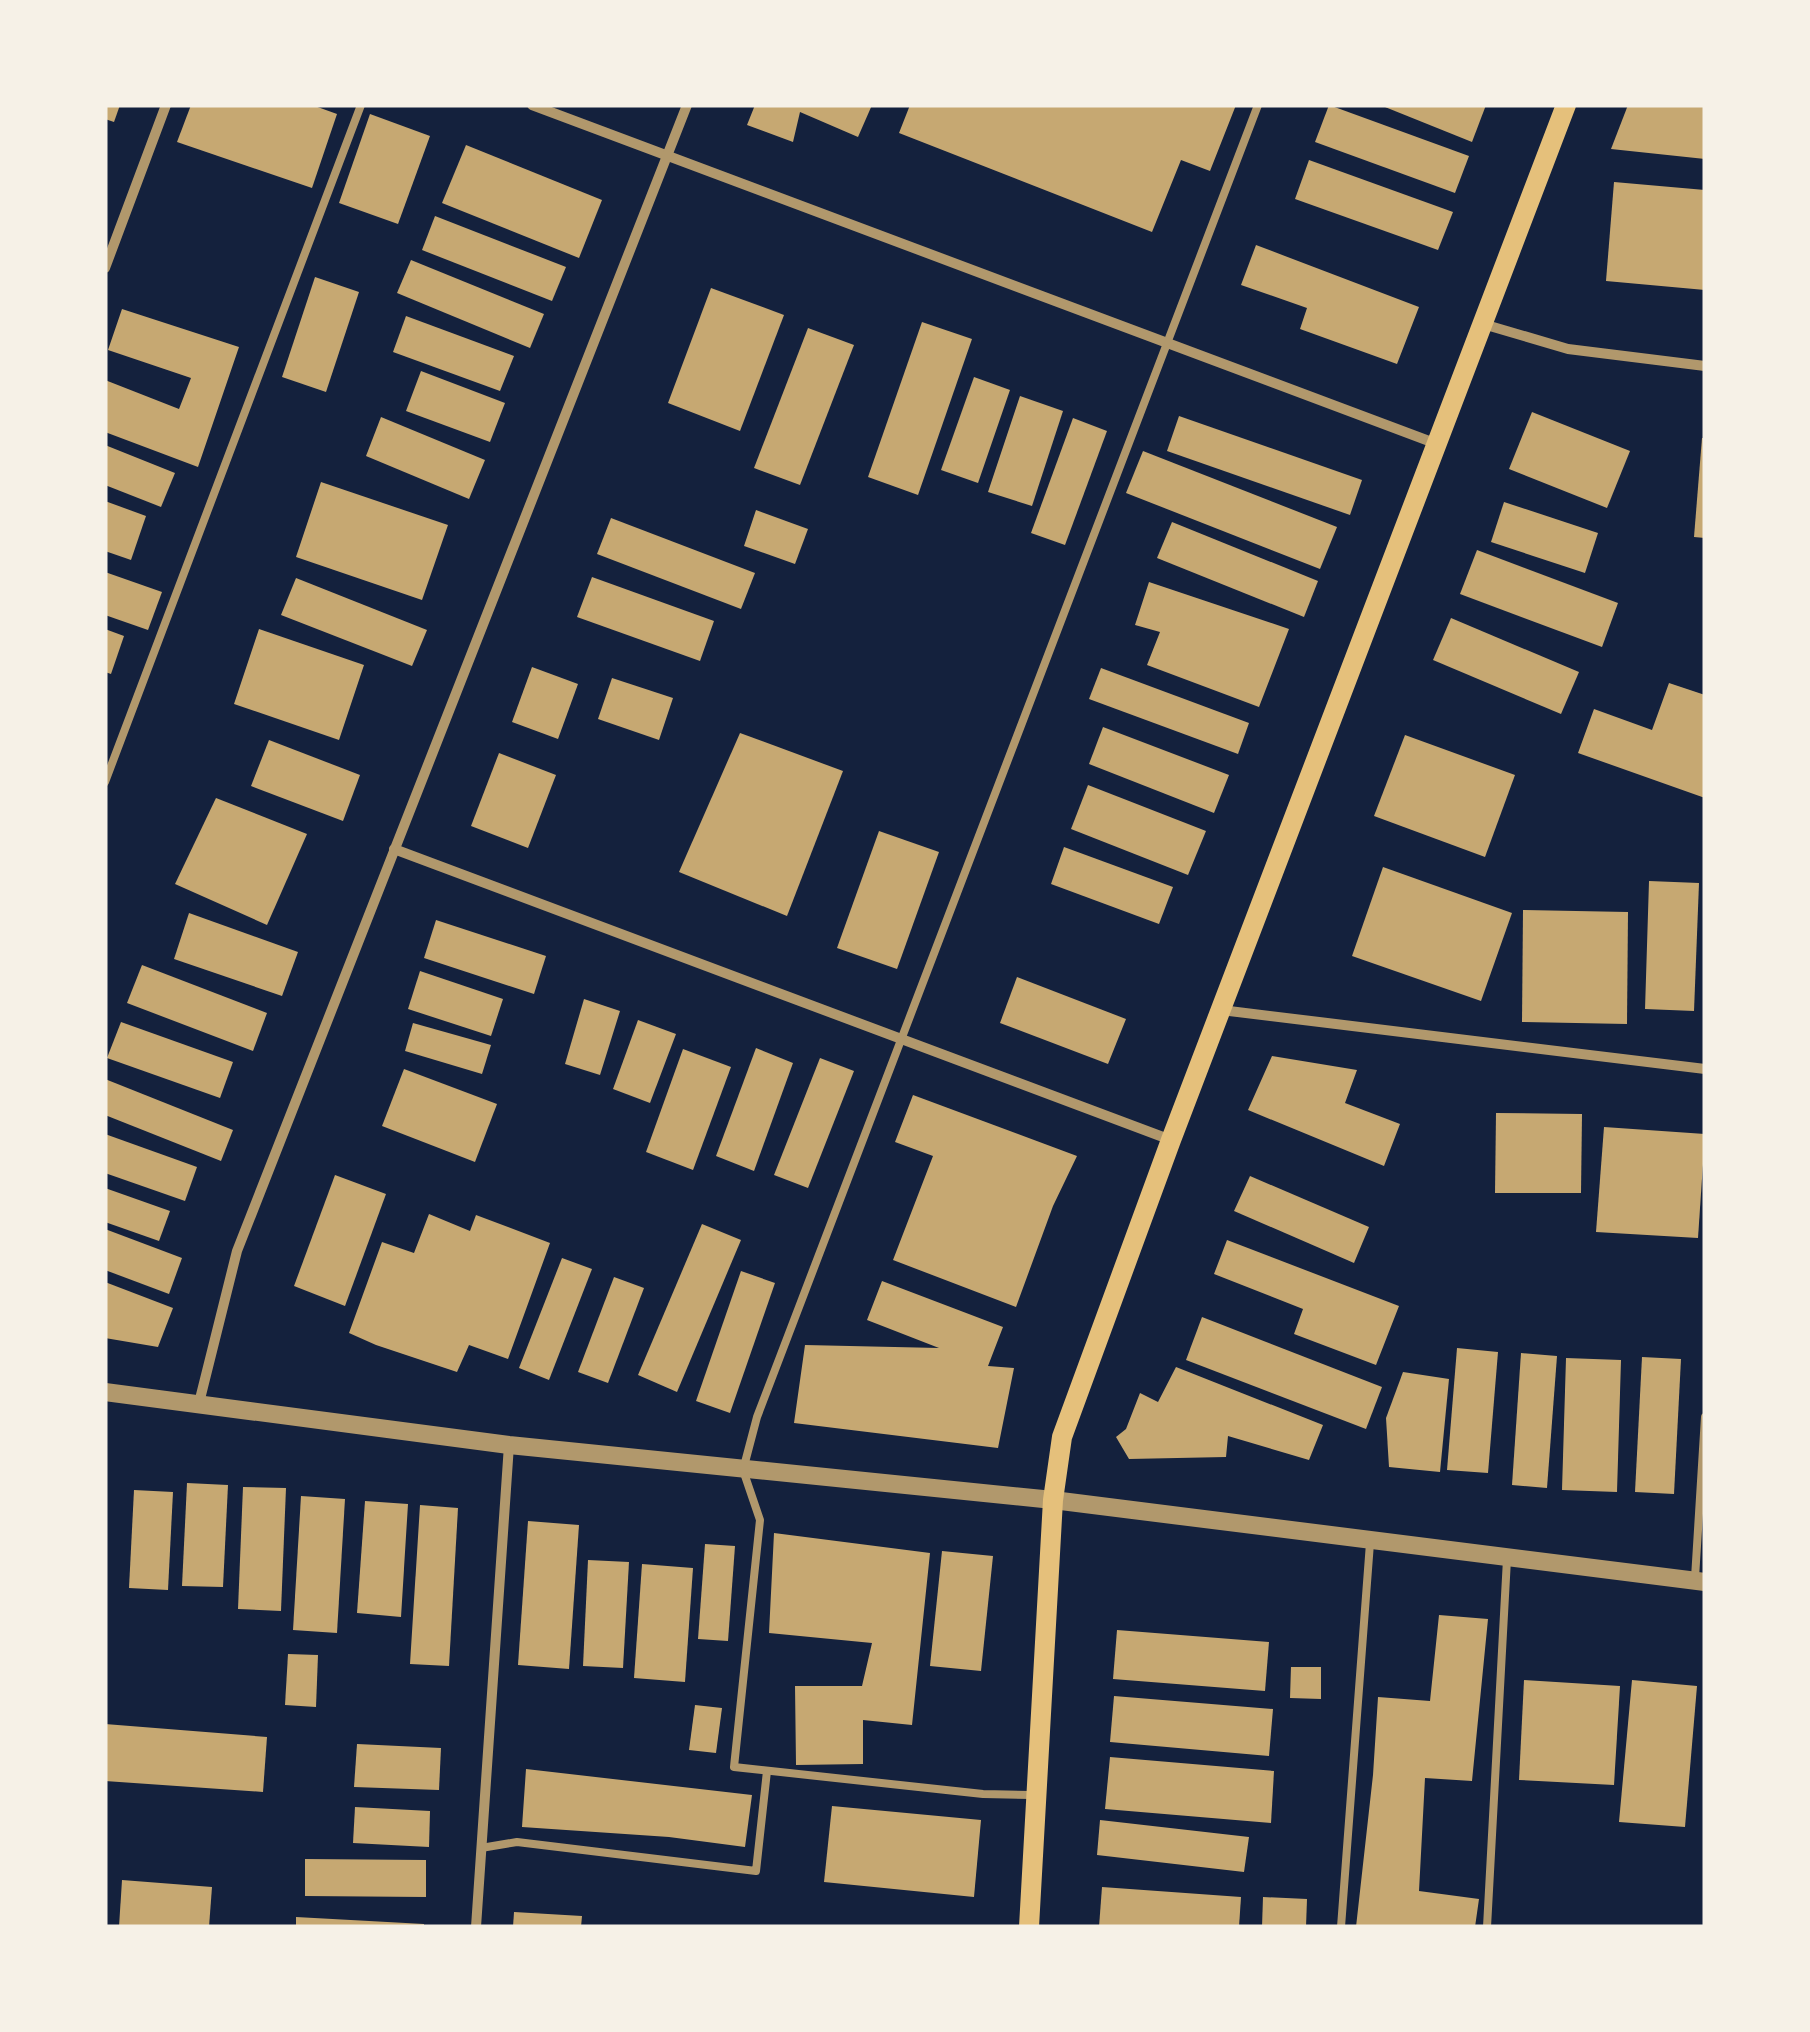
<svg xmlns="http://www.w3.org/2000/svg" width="1810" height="2032" font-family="Quicksand,sans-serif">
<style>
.building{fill:#c6a872}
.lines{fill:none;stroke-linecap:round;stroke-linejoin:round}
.service{stroke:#b1986c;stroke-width:8}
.minor{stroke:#b1986c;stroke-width:10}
.tertiary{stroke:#b1986c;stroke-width:18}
.secondary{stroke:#e5c07b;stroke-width:20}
</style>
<rect width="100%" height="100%" fill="#14213d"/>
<g class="building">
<polygon points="105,105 120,105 114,122 105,119"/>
<polygon points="191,105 312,105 337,114 312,188 177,142"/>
<polygon points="755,105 872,105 858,137 800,112 793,142 747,125"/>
<polygon points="910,105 1236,105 1210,171 1181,160 1152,232 899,133"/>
<polygon points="1329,105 1469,156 1455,193 1315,142"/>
<polygon points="1380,105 1486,105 1472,142"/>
<polygon points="1628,105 1705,105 1705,159 1611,149"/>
<polygon points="370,114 430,136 398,224 339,203"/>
<polygon points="466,145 602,200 579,258 442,203"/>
<polygon points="1309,160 1453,212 1438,250 1295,199"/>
<polygon points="1614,182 1705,190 1705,290 1606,281"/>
<polygon points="435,216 566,267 552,301 422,250"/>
<polygon points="1256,245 1419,307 1397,364 1300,329 1307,308 1241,285"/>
<polygon points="411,260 544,314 530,348 397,293"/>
<polygon points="315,277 359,292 326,392 282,377"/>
<polygon points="711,288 784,315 740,431 668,403"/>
<polygon points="122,309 239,347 198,467 105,432 105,380 179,409 191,378 108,350"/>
<polygon points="406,316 514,356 500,391 393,352"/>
<polygon points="922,322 972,339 918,495 868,477"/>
<polygon points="808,328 854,345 800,485 754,468"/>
<polygon points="421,371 505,403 490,442 406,411"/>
<polygon points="974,377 1010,390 978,483 941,470"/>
<polygon points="1020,396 1063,411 1032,506 988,492"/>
<polygon points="1532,412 1630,451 1607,508 1509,469"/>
<polygon points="1179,416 1362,480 1350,515 1167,451"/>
<polygon points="381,417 485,460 469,499 366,456"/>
<polygon points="1073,418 1107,431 1065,545 1031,533"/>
<polygon points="1702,438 1705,438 1705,538 1694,537"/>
<polygon points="105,445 175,473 161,507 105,485"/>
<polygon points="1143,451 1337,527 1320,569 1126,493"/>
<polygon points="321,482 448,525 422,600 296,557"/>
<polygon points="105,501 146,516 131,560 105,551"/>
<polygon points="1504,502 1598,533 1585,573 1491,542"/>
<polygon points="756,510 808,529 795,564 744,546"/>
<polygon points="611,518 755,573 741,609 597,554"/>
<polygon points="1172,522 1318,581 1304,617 1157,558"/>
<polygon points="1477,550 1618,603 1602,647 1460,594"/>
<polygon points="105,572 162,592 148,630 105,615"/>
<polygon points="592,577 714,621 700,661 577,617"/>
<polygon points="296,578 427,630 412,666 281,615"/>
<polygon points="1149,582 1289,629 1259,707 1147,665 1160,632 1135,625"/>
<polygon points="1451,618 1579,672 1561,714 1433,660"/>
<polygon points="105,629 124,636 111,674 105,672"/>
<polygon points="259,629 364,665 339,740 234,704"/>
<polygon points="532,667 578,684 558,739 512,722"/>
<polygon points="1101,668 1249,723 1238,754 1089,699"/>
<polygon points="612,678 673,698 659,740 598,719"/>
<polygon points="1669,683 1705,695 1705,798 1578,753 1594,709 1652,730"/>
<polygon points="1103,727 1229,775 1214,813 1089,764"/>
<polygon points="740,733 843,771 787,916 679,872"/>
<polygon points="1405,735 1515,775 1485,857 1374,816"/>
<polygon points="269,740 360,775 343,821 251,786"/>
<polygon points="499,753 556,775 528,848 471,826"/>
<polygon points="1088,785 1206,831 1188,875 1071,829"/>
<polygon points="216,798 307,834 267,925 175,884"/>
<polygon points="879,831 939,852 897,969 837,948"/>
<polygon points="1064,847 1173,887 1159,924 1051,884"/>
<polygon points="1383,867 1512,913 1481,1001 1352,956"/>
<polygon points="1649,881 1699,883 1694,1011 1645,1009"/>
<polygon points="1523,910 1628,912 1627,1024 1522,1022"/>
<polygon points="189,913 298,952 282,996 174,959"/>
<polygon points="436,920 546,956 534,994 424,958"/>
<polygon points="142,965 267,1013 253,1051 127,1003"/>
<polygon points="420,971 503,999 491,1036 408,1009"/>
<polygon points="1017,977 1126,1019 1108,1064 1000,1023"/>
<polygon points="584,999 620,1011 600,1075 565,1064"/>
<polygon points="638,1020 676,1034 650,1103 613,1089"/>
<polygon points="121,1022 233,1062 220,1098 107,1058"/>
<polygon points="413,1023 491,1045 482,1074 405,1051"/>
<polygon points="756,1048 793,1063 754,1171 716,1156"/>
<polygon points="683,1049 731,1067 693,1170 646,1152"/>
<polygon points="1272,1056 1357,1070 1345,1103 1400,1124 1384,1166 1248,1110"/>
<polygon points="820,1058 854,1071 808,1188 774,1175"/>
<polygon points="404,1069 497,1104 475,1162 382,1126"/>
<polygon points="105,1079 233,1130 221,1161 105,1115"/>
<polygon points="913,1095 1077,1156 1053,1206 1016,1307 893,1260 933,1156 895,1142"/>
<polygon points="1496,1113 1582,1114 1581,1193 1495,1193"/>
<polygon points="1604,1127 1705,1134 1698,1238 1596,1232"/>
<polygon points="105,1134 197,1167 185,1201 105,1173"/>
<polygon points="335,1175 386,1194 345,1306 294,1286"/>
<polygon points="1250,1176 1369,1227 1354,1263 1234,1211"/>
<polygon points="105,1188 170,1211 159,1241 105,1222"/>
<polygon points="429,1214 470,1231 476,1215 550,1243 508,1359 469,1345 457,1372 376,1345 349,1333 382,1242 414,1253"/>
<polygon points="702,1224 741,1240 677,1392 638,1375"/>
<polygon points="105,1229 182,1258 169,1294 105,1270"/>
<polygon points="1227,1240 1399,1306 1376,1365 1294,1334 1303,1309 1214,1274"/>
<polygon points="562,1258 592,1269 549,1380 519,1368"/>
<polygon points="741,1271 775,1283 730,1413 696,1401"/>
<polygon points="614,1277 644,1288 608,1383 578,1372"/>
<polygon points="882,1281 1003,1327 988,1366 1014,1368 998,1448 794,1423 805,1345 939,1348 867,1320"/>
<polygon points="105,1282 173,1308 158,1347 105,1338"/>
<polygon points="1202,1317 1382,1387 1366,1429 1186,1360"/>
<polygon points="1457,1348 1498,1352 1488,1473 1447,1470"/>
<polygon points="1521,1353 1557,1356 1547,1488 1512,1485"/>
<polygon points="1642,1357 1681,1359 1674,1494 1635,1492"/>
<polygon points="1566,1358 1621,1360 1617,1492 1562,1490"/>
<polygon points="1176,1367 1323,1425 1309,1460 1228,1436 1226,1457 1129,1459 1116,1437 1126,1429 1140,1393 1158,1402"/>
<polygon points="1403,1372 1449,1379 1440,1472 1389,1467 1386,1418"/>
<polygon points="187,1483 228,1485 223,1587 182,1586"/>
<polygon points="243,1487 286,1488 281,1611 238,1609"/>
<polygon points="134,1490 173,1492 168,1590 129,1588"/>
<polygon points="301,1496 345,1499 337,1633 293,1630"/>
<polygon points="365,1501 408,1504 401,1617 357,1613"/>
<polygon points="420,1505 458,1508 449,1666 410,1664"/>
<polygon points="528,1521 579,1525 569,1669 518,1665"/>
<polygon points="774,1533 930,1553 912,1725 863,1720 863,1764 796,1765 795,1686 862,1686 872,1643 769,1633"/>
<polygon points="705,1544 735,1546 728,1641 698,1639"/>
<polygon points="942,1551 993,1556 981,1671 930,1666"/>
<polygon points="588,1560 629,1562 623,1668 583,1666"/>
<polygon points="642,1564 693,1568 685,1682 634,1678"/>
<polygon points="1439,1615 1488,1619 1472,1781 1425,1778 1419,1891 1479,1899 1475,1927 1356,1927 1373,1775 1378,1697 1430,1701"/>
<polygon points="1117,1630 1269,1642 1265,1691 1113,1679"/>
<polygon points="288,1654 318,1655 316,1707 285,1705"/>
<polygon points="1291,1667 1321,1667 1321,1699 1290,1698"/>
<polygon points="1524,1680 1620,1686 1614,1785 1519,1780"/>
<polygon points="1632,1680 1697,1686 1685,1827 1619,1822"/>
<polygon points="1114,1696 1273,1709 1269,1756 1110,1742"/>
<polygon points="695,1705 722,1708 716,1753 689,1750"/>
<polygon points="105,1724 267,1737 263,1792 105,1781"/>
<polygon points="357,1744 441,1748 439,1790 354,1787"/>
<polygon points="1110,1757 1274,1771 1271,1823 1105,1809"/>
<polygon points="526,1769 752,1795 745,1847 669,1837 522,1827"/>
<polygon points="832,1806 981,1820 974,1897 824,1882"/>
<polygon points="355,1807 430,1811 429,1847 353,1843"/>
<polygon points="1100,1820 1249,1837 1244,1872 1097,1855"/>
<polygon points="305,1859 426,1860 426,1897 305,1896"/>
<polygon points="122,1880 212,1887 209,1927 119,1927"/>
<polygon points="1102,1887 1241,1897 1239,1927 1099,1927"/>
<polygon points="1263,1897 1307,1899 1306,1927 1262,1927"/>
<polygon points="514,1912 582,1916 581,1927 513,1927"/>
<polygon points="296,1917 424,1924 424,1927 296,1927"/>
</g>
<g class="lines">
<g class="service">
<polyline points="105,782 361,105"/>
<polyline points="1695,1578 1705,1417"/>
<polyline points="1032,1795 983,1794 734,1767 760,1520 743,1470 757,1417 1258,105"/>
<polyline points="481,1848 517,1842 756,1871 767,1771"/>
<polyline points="1341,1927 1370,1543"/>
<polyline points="1487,1927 1507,1559"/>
</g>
<g class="minor">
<polyline points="532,105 1437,444"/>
<polyline points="105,268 166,105"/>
<polyline points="1483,324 1568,349 1705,366"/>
<polyline points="394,849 1171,1140"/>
<polyline points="1221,1010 1705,1069"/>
<polyline points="199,1403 237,1251 687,105"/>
<polyline points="476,1927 509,1445"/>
</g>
<polyline class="tertiary" points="105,1392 509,1445 1053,1500 1705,1582"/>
<polyline class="secondary" points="1029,1927 1053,1500 1062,1437 1171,1140 1566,105"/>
</g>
<rect width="1810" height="2032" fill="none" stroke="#f6f1e7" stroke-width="215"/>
</svg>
